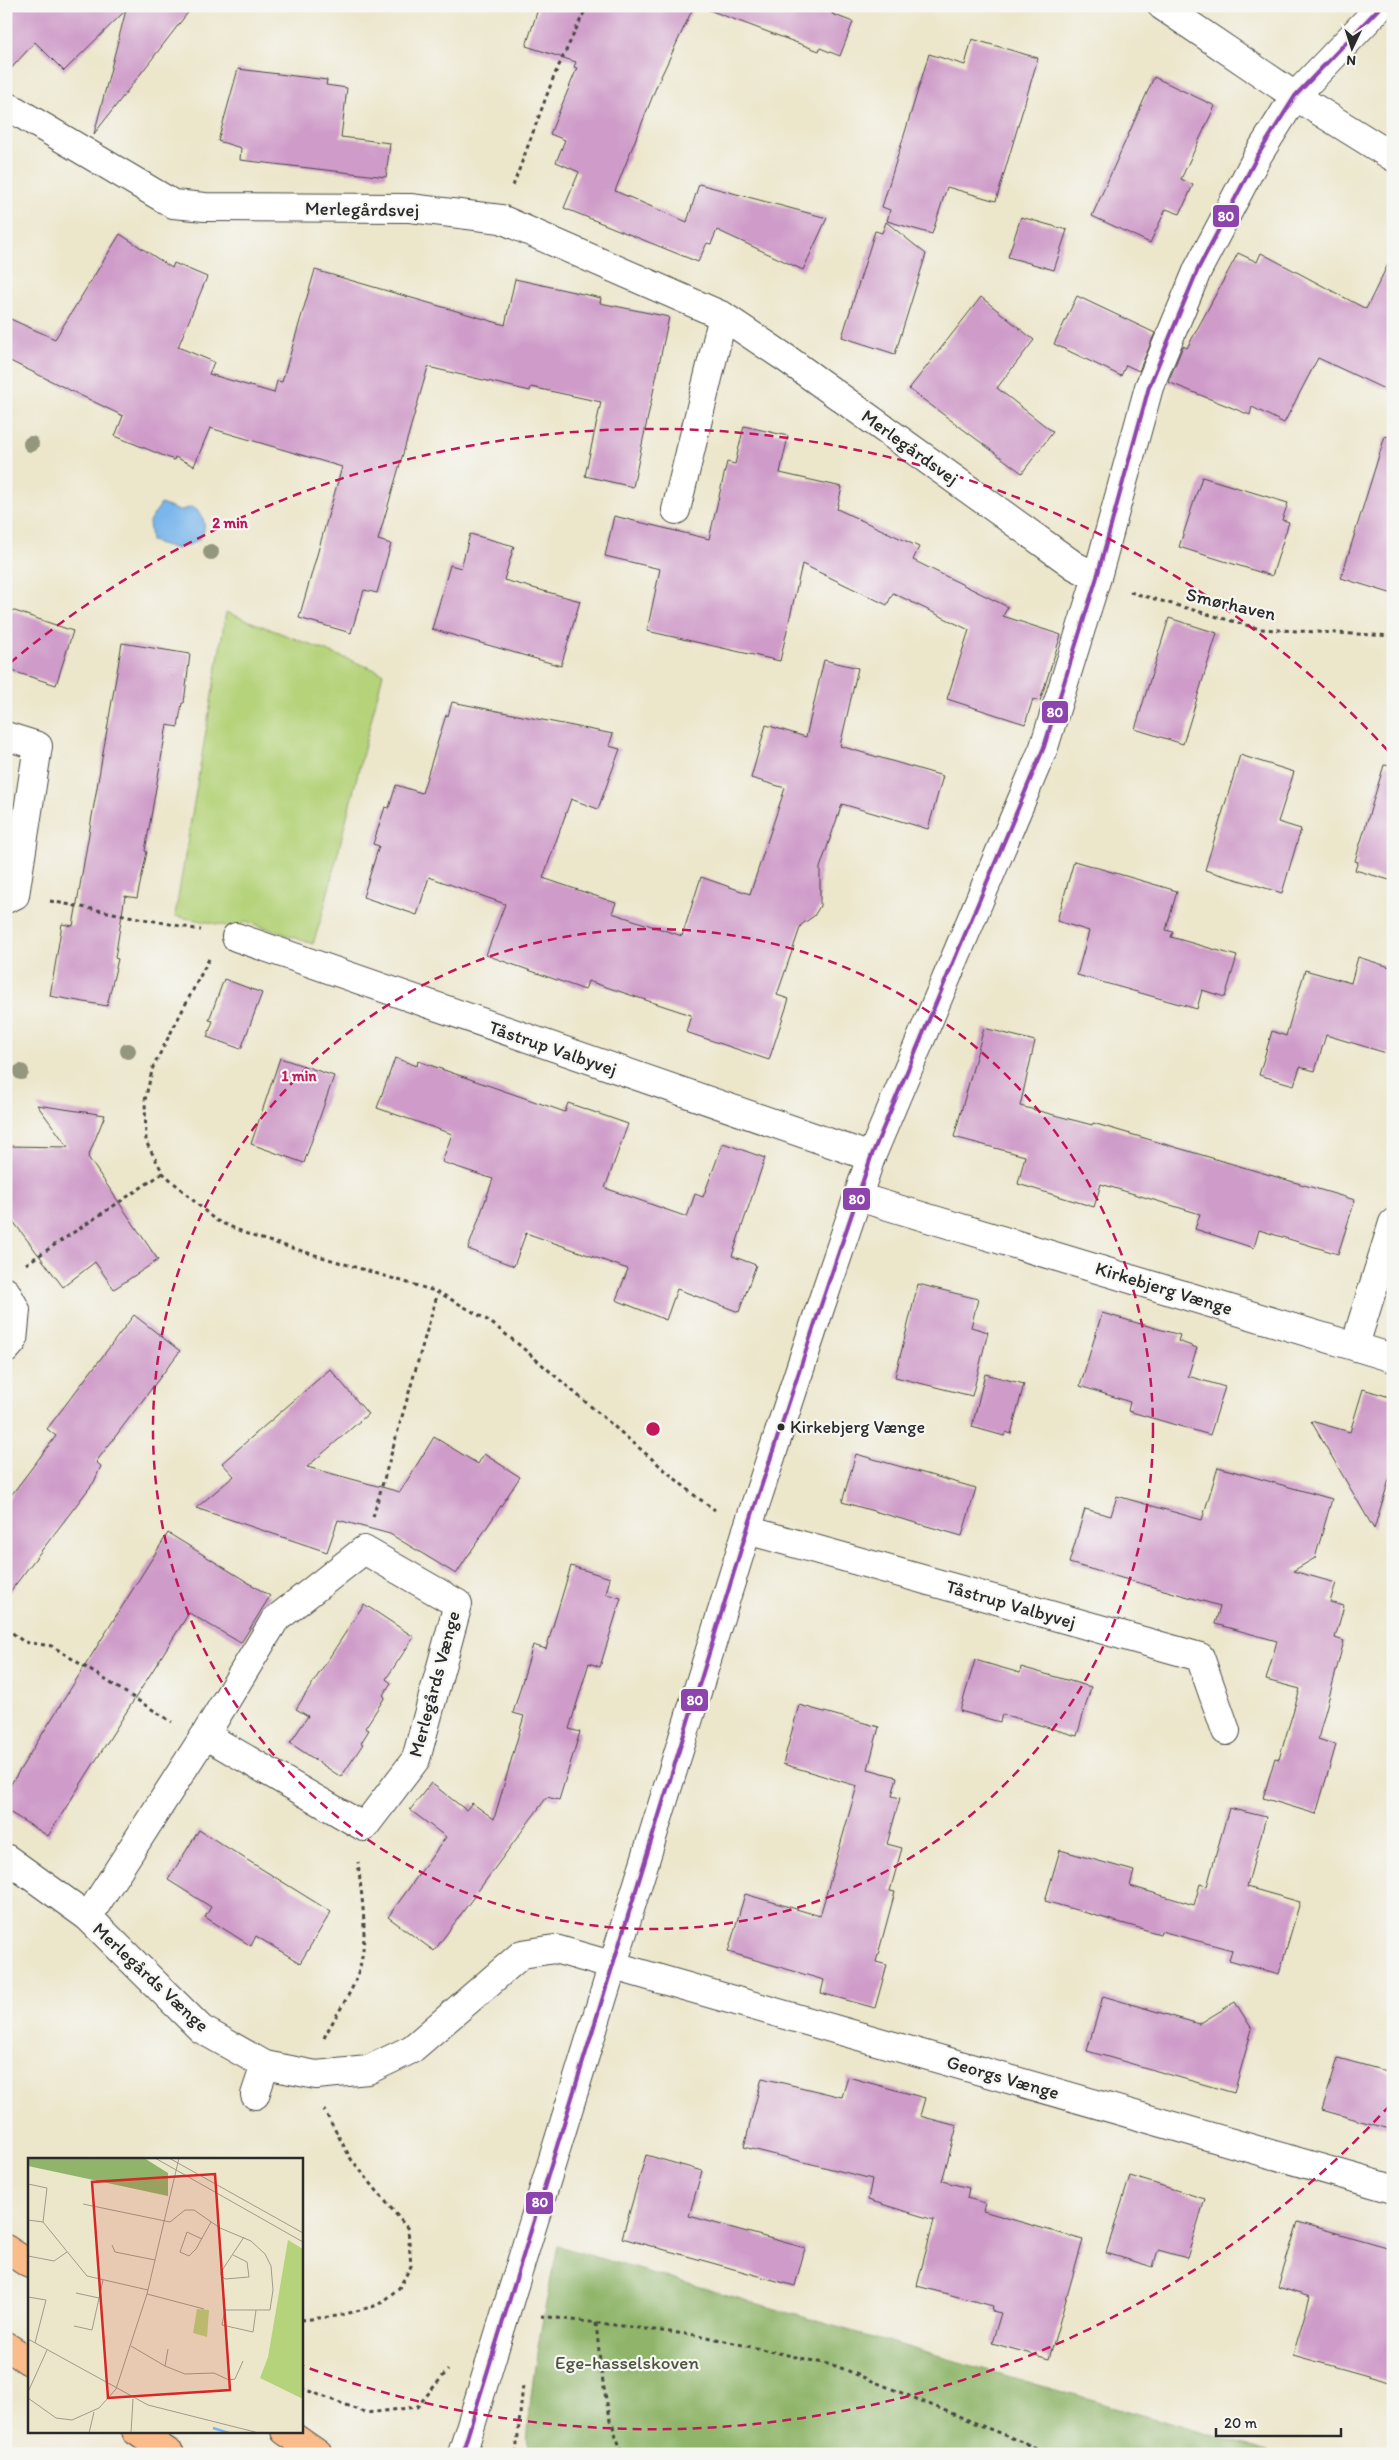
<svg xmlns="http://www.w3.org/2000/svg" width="1399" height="2460" font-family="Itim,sans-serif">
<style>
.green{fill:#b5d37a;stroke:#707f52}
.forest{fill:#90b56a;stroke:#5e704a}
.water{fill:#79b6eb;stroke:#52708b}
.building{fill:#cf9cc9}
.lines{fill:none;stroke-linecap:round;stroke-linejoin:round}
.minor-casing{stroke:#484743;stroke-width:30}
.major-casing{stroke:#484743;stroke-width:30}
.path{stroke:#484743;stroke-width:3;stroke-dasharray:4 4;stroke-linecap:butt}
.minor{stroke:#fff;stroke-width:28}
.major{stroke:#f9bc8a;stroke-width:28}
.bus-1-casing{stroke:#f6f6f2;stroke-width:8}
.bus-1{stroke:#8e44ad;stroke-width:4}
.tree{fill:#95967e}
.ring{fill:none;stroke:#c2185b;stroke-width:2.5;stroke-dasharray:9 6}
.bus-dot{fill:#2b2b2b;stroke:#f6f6f2;stroke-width:2}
.labels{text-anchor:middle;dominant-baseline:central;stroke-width:4.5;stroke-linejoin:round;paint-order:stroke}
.bus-label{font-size:18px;fill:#2b2b2b;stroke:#f6f6f2;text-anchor:start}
.street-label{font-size:19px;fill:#2b2b2b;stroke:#f6f6f2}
.park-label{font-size:19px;fill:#4e553f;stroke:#f6f6f2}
.inset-river{fill:none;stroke:#79b6eb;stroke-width:2.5}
.inset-road{fill:none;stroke:#9f9b8b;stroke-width:1}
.view{fill:#d62828;fill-opacity:0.15;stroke:#d62828;stroke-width:2.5}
.inset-edge{fill:none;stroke:#2b2b2b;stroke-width:2.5}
.centre{fill:#c2185b;stroke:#f6f6f2;stroke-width:2.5}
.ring-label{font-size:15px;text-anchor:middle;font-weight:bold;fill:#c2185b;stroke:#f6f6f2;stroke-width:4.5;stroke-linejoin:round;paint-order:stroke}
.line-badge{stroke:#f6f6f2;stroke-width:2}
.badge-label{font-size:14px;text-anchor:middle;font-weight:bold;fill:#fff}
</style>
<rect width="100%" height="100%" fill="#f6f6f2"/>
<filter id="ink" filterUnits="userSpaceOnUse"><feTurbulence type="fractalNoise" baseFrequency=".02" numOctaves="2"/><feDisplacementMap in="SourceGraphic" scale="10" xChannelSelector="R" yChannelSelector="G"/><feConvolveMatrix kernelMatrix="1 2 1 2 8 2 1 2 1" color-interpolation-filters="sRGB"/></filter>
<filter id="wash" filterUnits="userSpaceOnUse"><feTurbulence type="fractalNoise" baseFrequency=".0096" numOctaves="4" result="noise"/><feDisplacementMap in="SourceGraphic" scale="20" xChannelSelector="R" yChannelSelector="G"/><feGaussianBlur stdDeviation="1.12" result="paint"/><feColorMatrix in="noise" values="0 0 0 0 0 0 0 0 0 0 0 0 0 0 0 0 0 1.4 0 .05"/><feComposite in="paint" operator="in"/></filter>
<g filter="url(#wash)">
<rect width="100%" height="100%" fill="#ece6cb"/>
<polygon class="green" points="226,612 383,673 322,916 313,944 245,921 238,928 175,916"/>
<path class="forest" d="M558,2246L1277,2454H527C529,2383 543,2315 558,2246Z"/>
<path class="water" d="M161,504L180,511L191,507C204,511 209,530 199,539C193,544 184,547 177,549L151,541L149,522Z"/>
<g id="blocks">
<g class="building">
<polygon points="6,6 193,6 94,134 126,10 64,71 35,42 6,74"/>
<polygon points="539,6 694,6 657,85 615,191 687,222 699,184 827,218 803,270 717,230 711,244 707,243 698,262 564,208 579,172 556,162 565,140 550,134 577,68 574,67 576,62 526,46"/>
<polygon points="709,6 835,6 832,14 853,22 840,56 820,48 819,51 709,10"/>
<polygon points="972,39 1038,58 996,201 947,187 932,234 887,221 890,210 882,207 929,54 965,65"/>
<polygon points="238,69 327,80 326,85 347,88 341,137 390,143 386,177 240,160 241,148 218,141"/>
<polygon points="1154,77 1215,106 1181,179 1193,185 1180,214 1166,209 1150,243 1092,216"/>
<polygon points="1021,217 1067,230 1054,270 1008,257"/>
<polygon points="886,222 926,254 895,354 842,337 875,231 882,233"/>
<polygon points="120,234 172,268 174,263 207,277 178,347 214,362 209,374 274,393 277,381 282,382 315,270 505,325 515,279 601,298 600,303 669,317 633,487 585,476 601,402 531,387 530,391 428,367 378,540 391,544 377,593 364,590 351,633 299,618 342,467 210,428 194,466 175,457 174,460 115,436 123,416 6,359 6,317 55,339"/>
<polygon points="1238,253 1257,262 1261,253 1366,309 1393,254 1393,393 1318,358 1284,423 1252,407 1250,415 1168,382 1183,346 1187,348"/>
<polygon points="1077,296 1155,333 1139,371 1126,365 1121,376 1054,344"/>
<polygon points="981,297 1034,340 997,388 1053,432 1022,473 909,389"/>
<polygon points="744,426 788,436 780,473 842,487 837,509 919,547 913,560 1008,607 1003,616 1061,635 1040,701 1033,699 1025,724 947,699 969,630 893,593 887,605 802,564 780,661 647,631 660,569 605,556 614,516 709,539 727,462 735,464"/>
<polygon points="1385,436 1393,438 1393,594 1341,578"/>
<polygon points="1202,477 1288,503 1282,520 1289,522 1272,576 1179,547"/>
<polygon points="470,534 514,546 504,580 580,601 561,666 432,629 450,565 461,568"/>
<polygon points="6,608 73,631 56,685 6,669"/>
<polygon points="1169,618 1217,633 1183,744 1135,729"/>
<polygon points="122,643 190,654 184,703 182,703 178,727 167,725 145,851 147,852 137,898 125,896 115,958 118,959 107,1006 50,996 62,924 73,926"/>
<polygon points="824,660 858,668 840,746 943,776 928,829 842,804 820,868 820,906 814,916 801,925 777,995 789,999 769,1060 686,1032 691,1015 588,981 585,990 486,955 505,904 429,877 417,915 363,897 379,846 373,844 385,807 389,808 396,785 422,793 446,715 448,716 452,702 613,734 609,746 620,749 598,809 571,799 543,878 616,903 612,913 682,936 701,877 750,894 785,788 751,778 766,725 806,737"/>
<polygon points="1240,755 1294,772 1278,822 1301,829 1282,893 1205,870"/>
<polygon points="1384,765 1393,766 1393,881 1355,870 1358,862 1355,861"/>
<polygon points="1074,861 1177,891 1166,930 1173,932 1171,937 1237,956 1225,997 1202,990 1197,1009 1077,975 1089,931 1057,921"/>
<polygon points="1358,957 1393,968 1393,1055 1326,1035 1315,1071 1300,1067 1294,1085 1259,1075 1272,1031 1286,1036 1305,970 1351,983"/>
<polygon points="224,979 262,993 241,1049 207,1037 213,1021 209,1020"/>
<polygon points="984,1028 1035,1041 1020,1106 1092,1125 1093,1123 1355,1200 1338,1254 1259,1230 1254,1248 1195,1229 1200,1214 1101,1184 1094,1207 1018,1184 1025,1156 954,1137"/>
<polygon points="280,1058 334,1076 304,1163 251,1144"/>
<polygon points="395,1058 417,1066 418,1061 565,1112 568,1103 628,1124 605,1188 687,1217 695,1194 703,1197 723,1143 765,1158 732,1256 756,1265 739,1312 677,1289 666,1320 616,1300 628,1269 526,1233 514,1266 468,1249 493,1179 442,1162 452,1134 377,1108"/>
<polygon points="37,1105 105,1115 88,1157 158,1260 114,1289 95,1262 63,1287 6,1212 6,1146 68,1147"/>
<polygon points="918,1284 978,1299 971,1327 988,1332 972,1396 895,1377"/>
<polygon points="1102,1313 1180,1335 1178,1341 1197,1348 1188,1376 1225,1387 1210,1435 1128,1411 1130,1402 1080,1386"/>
<polygon points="134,1315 180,1351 96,1462 101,1466 94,1482 6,1597 6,1502 56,1436 47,1429"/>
<polygon points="330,1369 368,1414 307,1467 400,1492 434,1437 478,1464 484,1454 520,1477 456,1574 390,1534 338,1520 327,1552 196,1508 234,1476 222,1463"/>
<polygon points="985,1374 1024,1384 1011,1434 1006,1432 1004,1436 972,1427"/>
<polygon points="1363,1389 1393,1398 1393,1467 1374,1529 1311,1421 1350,1432"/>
<polygon points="856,1454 976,1488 962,1536 842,1502"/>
<polygon points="1218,1467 1332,1499 1315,1558 1293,1571 1336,1583 1330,1602 1344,1606 1335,1638 1344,1641 1318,1739 1336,1745 1316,1814 1263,1798 1275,1758 1279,1759 1300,1689 1266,1680 1277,1641 1215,1624 1220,1606 1069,1563 1085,1509 1111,1516 1117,1496 1202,1520"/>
<polygon points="168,1533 270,1596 241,1643 189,1613 48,1836 6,1810 6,1792"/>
<polygon points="571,1566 610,1578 606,1594 621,1598 600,1667 589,1663 569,1729 580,1732 559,1800 547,1797 434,1951 388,1917 446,1837 410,1810 431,1783 466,1810 472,1803 494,1819 524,1716 513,1713 533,1645 546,1649"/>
<polygon points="364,1604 414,1637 386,1679 391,1683 383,1695 385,1697 365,1728 369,1730 361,1743 363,1744 341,1777 290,1743 308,1716 296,1709"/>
<polygon points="975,1660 1020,1673 1021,1667 1091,1687 1077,1736 1002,1714 1000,1722 960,1711"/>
<polygon points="799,1705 879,1727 868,1769 897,1777 892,1796 900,1798 887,1844 902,1848 890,1891 895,1892 876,1962 887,1965 875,2008 821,1993 824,1980 728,1952 745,1894 820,1916 857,1786 783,1764"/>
<polygon points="1229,1808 1266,1817 1247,1887 1300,1902 1279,1974 1229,1960 1232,1950 1161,1931 1160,1934 1045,1901 1060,1850 1134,1871 1130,1886 1194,1905 1200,1884 1207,1886"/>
<polygon points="199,1830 331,1912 300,1963 256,1936 251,1946 205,1917 211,1907 168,1880"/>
<polygon points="1103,1996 1199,2024 1235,2002 1252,2029 1234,2093 1087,2051"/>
<polygon points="1338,2058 1393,2073 1393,2130 1322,2110"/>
<polygon points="848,2077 925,2098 920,2116 957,2126 942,2181 969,2188 967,2198 985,2203 983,2211 1083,2240 1049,2359 992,2343 1001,2313 992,2311 993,2306 917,2286 934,2220 868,2200 872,2179 744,2147 762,2078 842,2097"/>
<polygon points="646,2155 702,2171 689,2216 805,2248 795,2286 622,2238"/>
<polygon points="1130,2176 1205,2199 1187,2258 1158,2250 1153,2267 1106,2253"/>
<polygon points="1298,2222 1393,2249 1393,2383 1293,2355 1310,2297 1278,2287"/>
</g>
</g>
</g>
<g filter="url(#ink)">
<use href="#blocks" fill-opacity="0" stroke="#484743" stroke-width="1"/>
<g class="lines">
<defs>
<g id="minor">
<polyline points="1162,6 1295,96 1393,157"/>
<polyline points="6,108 11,108 173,204 205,207 410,208 501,219 723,316 787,359 1075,566 1097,577"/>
<polyline points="676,510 723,316"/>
<polyline points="6,736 38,746 15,895 6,899"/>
<polyline points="236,937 871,1157"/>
<polyline points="858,1197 1393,1358"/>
<polyline points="6,1292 16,1310 13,1341 6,1349"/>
<polyline points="1355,1345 1393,1223"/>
<polyline points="747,1530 1200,1657 1226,1731"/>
<polyline points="6,1858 88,1917 201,2029 265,2065 316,2075 368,2070 412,2049 522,1954 555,1949 1393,2189"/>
<polyline points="88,1917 205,1735 275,1620 364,1550 458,1604 416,1759 364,1827 205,1735"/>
<polyline points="255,2095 265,2065"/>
<polyline points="462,2454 747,1530 816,1320 871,1157 1044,747 1097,577 1149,387 1198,269 1258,155 1295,96 1381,6"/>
</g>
<g id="major">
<polyline points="6,2249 29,2264"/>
<polyline points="6,2346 29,2361"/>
<polyline points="136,2431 170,2454"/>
<polyline points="285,2431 318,2454"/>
</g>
</defs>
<use href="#minor" class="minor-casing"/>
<use href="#major" class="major-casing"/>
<g class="path">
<polyline points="513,186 554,76 587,6"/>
<polyline points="1130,592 1260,629 1393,636"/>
<polyline points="50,901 201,930"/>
<polyline points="209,959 153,1067 145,1100 146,1142 163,1173 215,1220 252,1236 438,1292 489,1321 518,1344 694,1495 715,1510"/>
<polyline points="26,1264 163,1173"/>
<polyline points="373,1517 438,1292"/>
<polyline points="6,1628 24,1642 52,1646 172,1722"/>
<path d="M324,2038C333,2020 345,2003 354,1984C371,1946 362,1902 358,1862"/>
<polyline points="541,2316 703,2336 836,2366 1051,2454"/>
<polyline points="301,2320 338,2316 378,2305 399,2288 411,2266 408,2229 351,2159 324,2110"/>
<path d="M596,2323C601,2370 604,2410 623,2454"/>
<polyline points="301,2388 367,2413 417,2407 448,2370"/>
<polyline points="1025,2442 1031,2454"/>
<polyline points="516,2454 523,2385"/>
</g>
<use href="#minor" class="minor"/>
<use href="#major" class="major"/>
<defs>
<polyline id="bus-1" points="462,2454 747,1530 816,1320 871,1157 1044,747 1097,577 1149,387 1198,269 1258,155 1295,96 1381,6"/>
</defs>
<use href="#bus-1" class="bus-1-casing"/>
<use href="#bus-1" class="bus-1"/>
</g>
<g class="tree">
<circle cx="31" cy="444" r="8"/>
<circle cx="211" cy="552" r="8"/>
<circle cx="128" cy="1051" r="8"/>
<circle cx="21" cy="1072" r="8"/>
</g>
</g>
<g class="ring">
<circle cx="653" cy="1429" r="500"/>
<path d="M1390 2105A1000 1000 0 0 1 303 2366M10 663A1000 1000 0 0 1 1390 753"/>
</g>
<circle class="bus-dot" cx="781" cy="1427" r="4.5"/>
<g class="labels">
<g class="bus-label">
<text x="790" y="1427">Kirkebjerg Vænge</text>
</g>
<g class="street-label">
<text transform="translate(362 209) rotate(1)">Merlegårdsvej</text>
<text transform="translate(910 447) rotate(36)">Merlegårdsvej</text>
<text transform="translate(1231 604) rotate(13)">Smørhaven</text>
<text transform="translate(553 1048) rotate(19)">Tåstrup Valbyvej</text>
<text transform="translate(1164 1288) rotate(17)">Kirkebjerg Vænge</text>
<text transform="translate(1011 1604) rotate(16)">Tåstrup Valbyvej</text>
<text transform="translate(434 1684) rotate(-75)">Merlegårds Vænge</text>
<text transform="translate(151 1977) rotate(43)">Merlegårds Vænge</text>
<text transform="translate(1003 2077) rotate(16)">Georgs Vænge</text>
</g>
<g class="park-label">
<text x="627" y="2362">Ege-hasselskoven</text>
</g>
</g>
<g transform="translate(28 2158)">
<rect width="275" height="275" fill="#ece6cb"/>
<path d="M260,82L275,91V241L232,220L240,199ZM169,151L181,152L179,179L165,175Z" fill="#b5d37a"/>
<path d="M0,0H116L140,15V38L0,8Z" fill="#90b56a"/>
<path class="inset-river" d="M185,270L201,275"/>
<path class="inset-road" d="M127,0L275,84M141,0L275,75M0,26L19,30L15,64L59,118L120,132M55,46L142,64L157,52H166L192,70L223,83L237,96L243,108L245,132L242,152H197L194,167L225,174L228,152M0,62L15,64M174,81L159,74L152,94L161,98L168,91L183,64M84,87L87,94L127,102M205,97L219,104L221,119L197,121L193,117V114L216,79M0,98L26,103L39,94M48,135L71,140M119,136L176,151M0,139L18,142L7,185M46,168L64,172L75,122M0,181L120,247L231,275M103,188L137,208L157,216L186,215L201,222L207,221L215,203M137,208L140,191M0,234L19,192M0,240L28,260L44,262L71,250L88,231L119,136L151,0M61,275L66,254M103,275L105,241"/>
<path class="view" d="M187,16L202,232L80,240L64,24Z"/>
<rect width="275" height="275" class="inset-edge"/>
</g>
<circle cx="653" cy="1429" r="8" class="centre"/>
<g class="ring-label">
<text x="230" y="528">2 min</text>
<text x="299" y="1081">1 min</text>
</g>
<g class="line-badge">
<rect x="1212" y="204" width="28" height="24" rx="5" fill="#8e44ad"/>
<rect x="1041" y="700" width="28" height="24" rx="5" fill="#8e44ad"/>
<rect x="842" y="1187" width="29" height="24" rx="5" fill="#8e44ad"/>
<rect x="680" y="1688" width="29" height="24" rx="5" fill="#8e44ad"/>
<rect x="525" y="2191" width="29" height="24" rx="5" fill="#8e44ad"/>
</g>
<g class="badge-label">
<text x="1226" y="221">80</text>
<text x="1055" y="717">80</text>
<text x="857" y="1204">80</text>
<text x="695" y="1705">80</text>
<text x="540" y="2207">80</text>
</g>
<rect width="1399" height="2460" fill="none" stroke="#f6f6f2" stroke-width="25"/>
<g transform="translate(1352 48) rotate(184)" stroke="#f6f6f2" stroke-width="4" paint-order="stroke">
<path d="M0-4L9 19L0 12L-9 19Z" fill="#2b2b2b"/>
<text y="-8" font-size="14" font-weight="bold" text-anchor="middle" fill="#2b2b2b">N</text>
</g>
<path d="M1216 2428v8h125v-8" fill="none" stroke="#2b2b2b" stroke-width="2.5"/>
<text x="1224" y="2428" font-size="15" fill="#2b2b2b" stroke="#f6f6f2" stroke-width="4" paint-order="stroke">20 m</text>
</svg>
